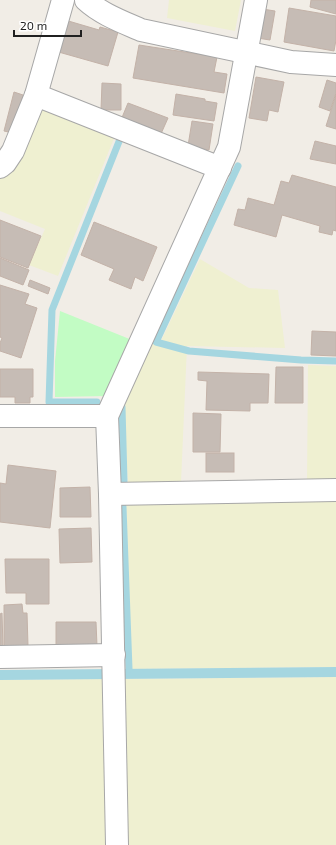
<svg xmlns="http://www.w3.org/2000/svg" width="336" height="845" font-family="'Exo 2',sans-serif">
<style>
.farmland{fill:#eff0d1}
.park{fill:#c2fcc4}
.water{fill:#a5d6e0}
.lines{fill:none;stroke-linecap:round;stroke-linejoin:round}
.stream{stroke:#a5d6e0;stroke-width:7}
.building{fill:#c6bcb5;stroke:#c3b2a8}
.minor-casing{stroke:#a7a7a7;stroke-width:24}
.minor{stroke:#fff;stroke-width:22}
</style>
<rect width="100%" height="100%" fill="#f1ede6"/>
<g class="farmland">
<polygon points="169,0 241,0 235,31 167,18"/>
<polygon points="39,107 115,136 58,276 29,265 45,229 0,211 0,176"/>
<polygon points="200,259 249,288 278,290 285,348 187,346 181,482 128,484 123,400 152,343 159,345"/>
<polygon points="308,365 336,366 336,481 307,482"/>
<polygon points="336,501 336,667 131,669 126,505"/>
<polygon points="336,677 336,845 125,845 122,679"/>
<polygon points="104,679 109,845 0,845 0,680"/>
</g>
<polygon class="park" points="60,311 132,340 107,396 55,397 55,361"/>
<polygon class="water" points="336,667 336,677 0,680 0,670"/>
<g class="lines">
<g class="stream">
<polyline points="238,166 156,342 189,351 301,360 336,361"/>
<polyline points="97,402 49,402 52,310 120,139"/>
<polyline points="122,407 124,481"/>
<polyline points="123,507 129,669"/>
</g>
</g>
<g class="building">
<polygon points="311,0 336,0 336,14 310,7"/>
<polygon points="256,8 275,11 270,40 251,37"/>
<polygon points="289,8 336,16 336,40 334,51 284,42"/>
<polygon points="65,20 99,30 100,27 118,32 108,66 55,51"/>
<polygon points="139,45 217,57 214,72 227,74 224,93 133,78"/>
<polygon points="256,77 284,82 278,112 269,110 267,121 249,118"/>
<polygon points="327,80 336,83 336,93 330,111 319,107"/>
<polygon points="102,83 121,84 121,110 101,110"/>
<polygon points="14,92 23,95 13,133 4,131"/>
<polygon points="176,94 205,99 205,101 217,103 214,121 173,115"/>
<polygon points="336,95 336,129 326,126"/>
<polygon points="128,103 168,118 160,136 121,120"/>
<polygon points="192,121 213,124 209,150 188,146"/>
<polygon points="315,141 336,146 336,164 310,159"/>
<polygon points="292,175 336,187 336,231 333,230 332,235 319,232 320,226 282,215 276,237 234,225 238,209 245,210 248,198 274,205 281,181 289,183"/>
<polygon points="0,220 41,236 28,268 0,257"/>
<polygon points="94,222 157,247 143,281 135,277 131,289 109,280 114,269 81,255"/>
<polygon points="0,258 29,270 23,285 0,276"/>
<polygon points="30,280 50,288 48,294 28,286"/>
<polygon points="0,285 29,294 25,304 37,308 21,358 0,351 0,343 2,338 0,337"/>
<polygon points="312,331 336,332 336,356 311,355"/>
<polygon points="276,367 303,367 303,403 275,403"/>
<polygon points="0,369 33,369 33,397 30,397 30,403 15,403 15,397 0,397"/>
<polygon points="198,372 269,374 268,403 250,403 250,411 206,410 207,381 198,380"/>
<polygon points="193,413 221,414 220,452 193,452"/>
<rect x="206" y="453" width="28" height="19"/>
<polygon points="8,465 56,471 50,528 0,522 0,483 6,484"/>
<polygon points="90,487 91,517 60,517 60,488"/>
<polygon points="91,528 92,562 60,563 59,529"/>
<polygon points="5,559 49,559 49,604 26,604 26,593 6,593"/>
<polygon points="22,604 23,613 27,613 28,646 4,647 4,605"/>
<polygon points="2,613 3,648 0,648 0,614"/>
<polygon points="56,622 96,622 97,646 56,647"/>
</g>
<g class="lines">
<defs>
<g id="minor">
<path d="M86,0C101,14 123,22 141,30L291,62L336,65"/>
<polyline points="36,95 220,168"/>
<polyline points="0,167 5,163 13,151 36,95 63,0"/>
<polyline points="0,416 107,416"/>
<polyline points="110,494 336,490"/>
<polyline points="0,657 114,655"/>
<polyline points="117,845 110,494 107,416 229,147 256,0"/>
</g>
</defs>
<use href="#minor" class="minor-casing"/>
<use href="#minor" class="minor"/>
</g>
<path d="M14 30v6h67v-6" fill="none" stroke="#202020" stroke-width="2"/>
<text x="20" y="30" font-size="12" fill="#202020" stroke="#ffffff" stroke-width="3" paint-order="stroke">20 m</text>
</svg>
